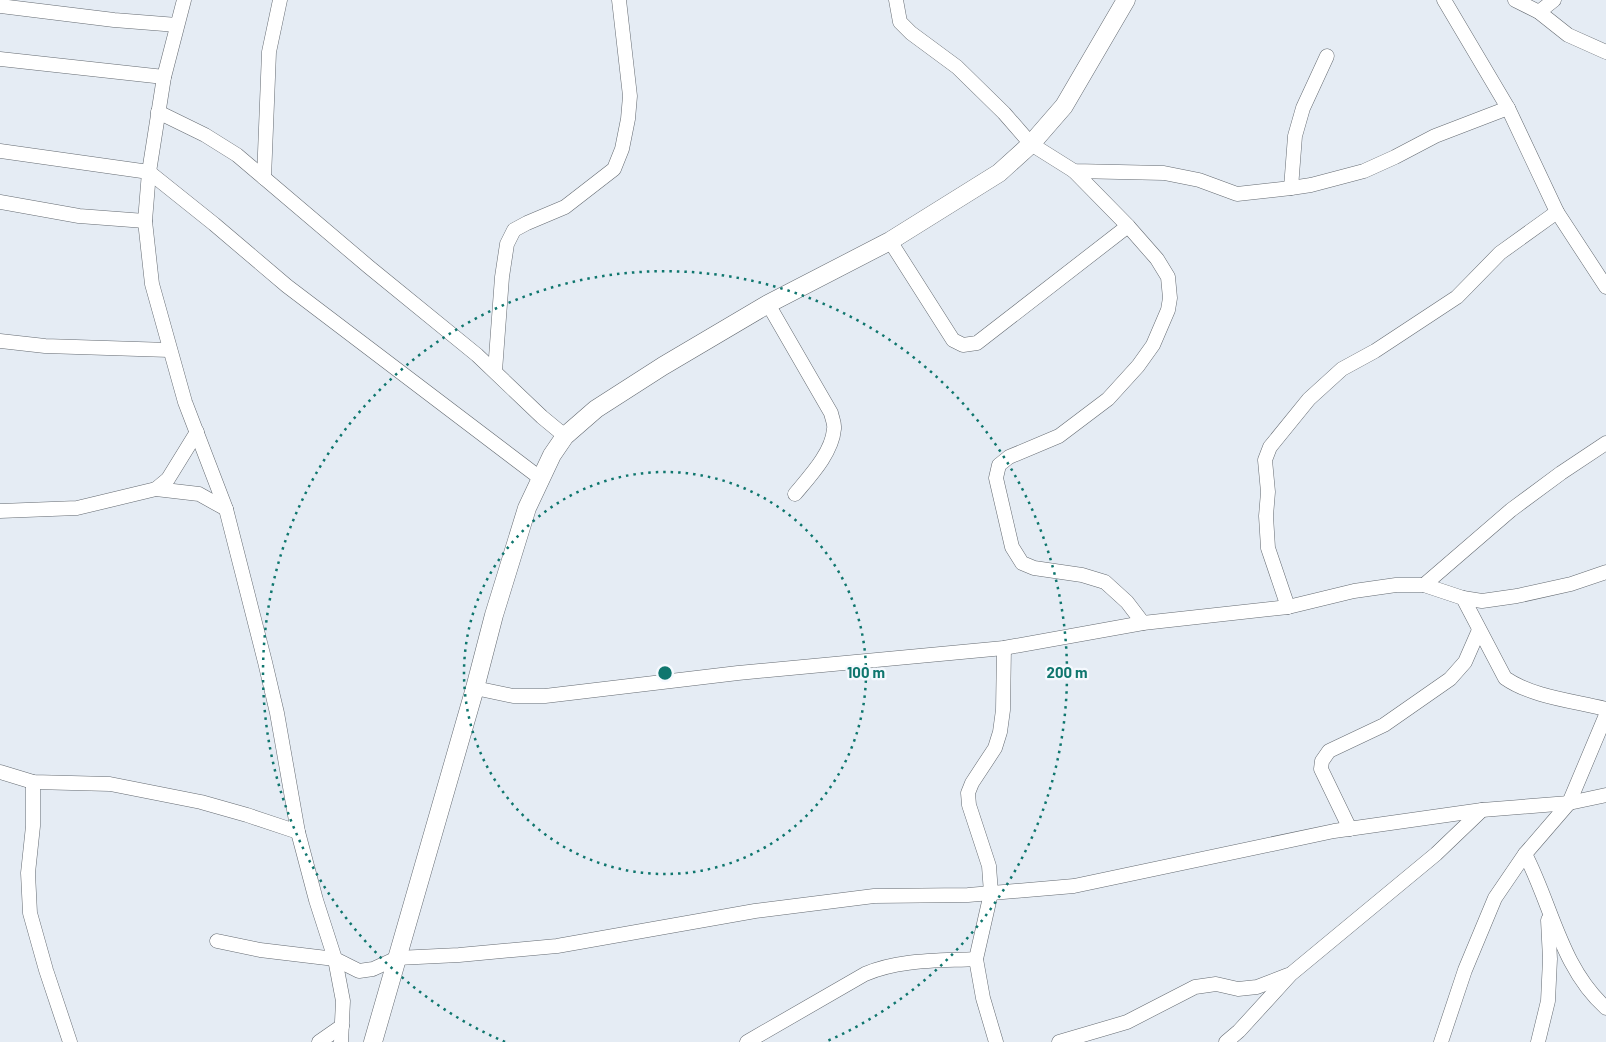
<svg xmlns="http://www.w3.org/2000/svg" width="1606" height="1042" font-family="Barlow,sans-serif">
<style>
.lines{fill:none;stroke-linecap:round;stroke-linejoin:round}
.minor-casing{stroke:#646a71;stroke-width:15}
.tertiary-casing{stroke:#646a71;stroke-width:19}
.minor{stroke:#fff;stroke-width:14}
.tertiary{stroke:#fff;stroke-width:18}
.ring{fill:none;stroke:#0f766e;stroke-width:2.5;stroke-dasharray:2.5 5}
.centre{fill:#0f766e;stroke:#f5f9fe;stroke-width:2.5}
.ring-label{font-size:15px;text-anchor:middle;font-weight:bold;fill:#0f766e;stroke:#f5f9fe;stroke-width:4.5;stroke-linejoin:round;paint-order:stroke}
</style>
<rect width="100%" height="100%" fill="#e5ecf4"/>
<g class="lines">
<defs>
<g id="minor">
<polyline points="184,0 164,77 149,172 145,221 152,284 185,402 226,509 265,662 277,713 298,832 316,900 335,959 343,1001 341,1042"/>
<polyline points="896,0 900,22 911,33 957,67 1004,113 1031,144 1074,171 1164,173 1199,180 1237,194 1291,188 1311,185 1364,171 1395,157 1435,136 1508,108"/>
<polyline points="1444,0 1508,108 1557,212 1606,287"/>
<polyline points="1515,0 1539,12 1568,35 1606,52"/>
<polyline points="0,6 114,20 177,25"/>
<polyline points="1539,12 1554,0"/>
<polyline points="0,59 164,77"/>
<polyline points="158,112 205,135 237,155 369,267 477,355 542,417 565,436"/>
<polyline points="0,151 149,172 214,224 287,286 540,478"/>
<polyline points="1074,171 1128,226 1157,259 1168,277 1170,298 1168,310 1153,345 1138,366 1108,399 1059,436 1009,457 999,465 996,478 1012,547 1022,563 1034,568 1082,575 1105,582 1127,602 1143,623"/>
<polyline points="264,178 269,52 280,0"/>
<polyline points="1291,188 1295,136 1303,108 1327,56"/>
<polyline points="0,202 79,216 145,221"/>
<polyline points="890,241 953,340 963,345 977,343 1128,226"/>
<path d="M768,304L831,413C832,418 835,424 834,429C832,453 810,476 795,494"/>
<polyline points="0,341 45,346 169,350"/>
<polyline points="495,371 502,277 507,244 514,230 527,223 565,207 614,169 622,149 628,119 630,96 619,0"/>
<polyline points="156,489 168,479 197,432"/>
<polyline points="0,511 77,508 156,489 199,494 226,509"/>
<polyline points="1424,585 1511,510 1561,473 1606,443"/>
<path d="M1463,598L1505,678C1532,697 1574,701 1606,709"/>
<polyline points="1288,607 1268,548 1266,516 1268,492 1265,460 1270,447 1309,399 1342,369 1375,351 1457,297 1500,253 1557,212"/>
<polyline points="475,688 513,696 545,696 738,673 1004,648 1143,623 1288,607 1354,591 1396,585 1424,585 1463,598 1482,601 1517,596 1571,584 1606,572"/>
<polyline points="0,772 33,782 110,784 201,802 247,815 298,832"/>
<polyline points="33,782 33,826 28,873 30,913 46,970 70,1042"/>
<polyline points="1350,829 1321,769 1322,761 1329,751 1384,725 1450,679 1465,662 1479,630"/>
<path d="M1525,854C1552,906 1561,968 1606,1008"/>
<polyline points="217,941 260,950 335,959 359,971 373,969 397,958 459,955 557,946 755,911 874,896 968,895 1074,886 1334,831 1482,810 1569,803 1606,795"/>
<polyline points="319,1042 342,1026"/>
<path d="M747,1042L865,974C900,959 939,961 976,959"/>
<polyline points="996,1042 983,998 976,959 991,893 989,866 969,805 968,793 972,783 995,748 1000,732 1003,710 1004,648"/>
<polyline points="1059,1042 1127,1022 1195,987 1216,984 1238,989 1257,987 1288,975"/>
<polyline points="1226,1042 1239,1031 1291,974 1436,854 1482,810"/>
<polyline points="1441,1042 1465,970 1495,898 1525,854 1569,803 1606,715"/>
<polyline points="1538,1042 1548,1001 1550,959 1548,920"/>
</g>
<polyline id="tertiary" points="373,1042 475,688 494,615 527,508 552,455 565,436 596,409 663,366 768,304 890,241 999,173 1031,144 1064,106 1126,0"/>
</defs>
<use href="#minor" class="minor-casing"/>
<use href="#tertiary" class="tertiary-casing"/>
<use href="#minor" class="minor"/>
<use href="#tertiary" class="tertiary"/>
</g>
<g class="ring">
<circle cx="665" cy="673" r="201"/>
<path d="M505 1042A402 402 0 1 1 825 1042"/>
</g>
<circle cx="665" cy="673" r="8" class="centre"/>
<g class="ring-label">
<text x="866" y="678">100 m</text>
<text x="1067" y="678">200 m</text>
</g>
</svg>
